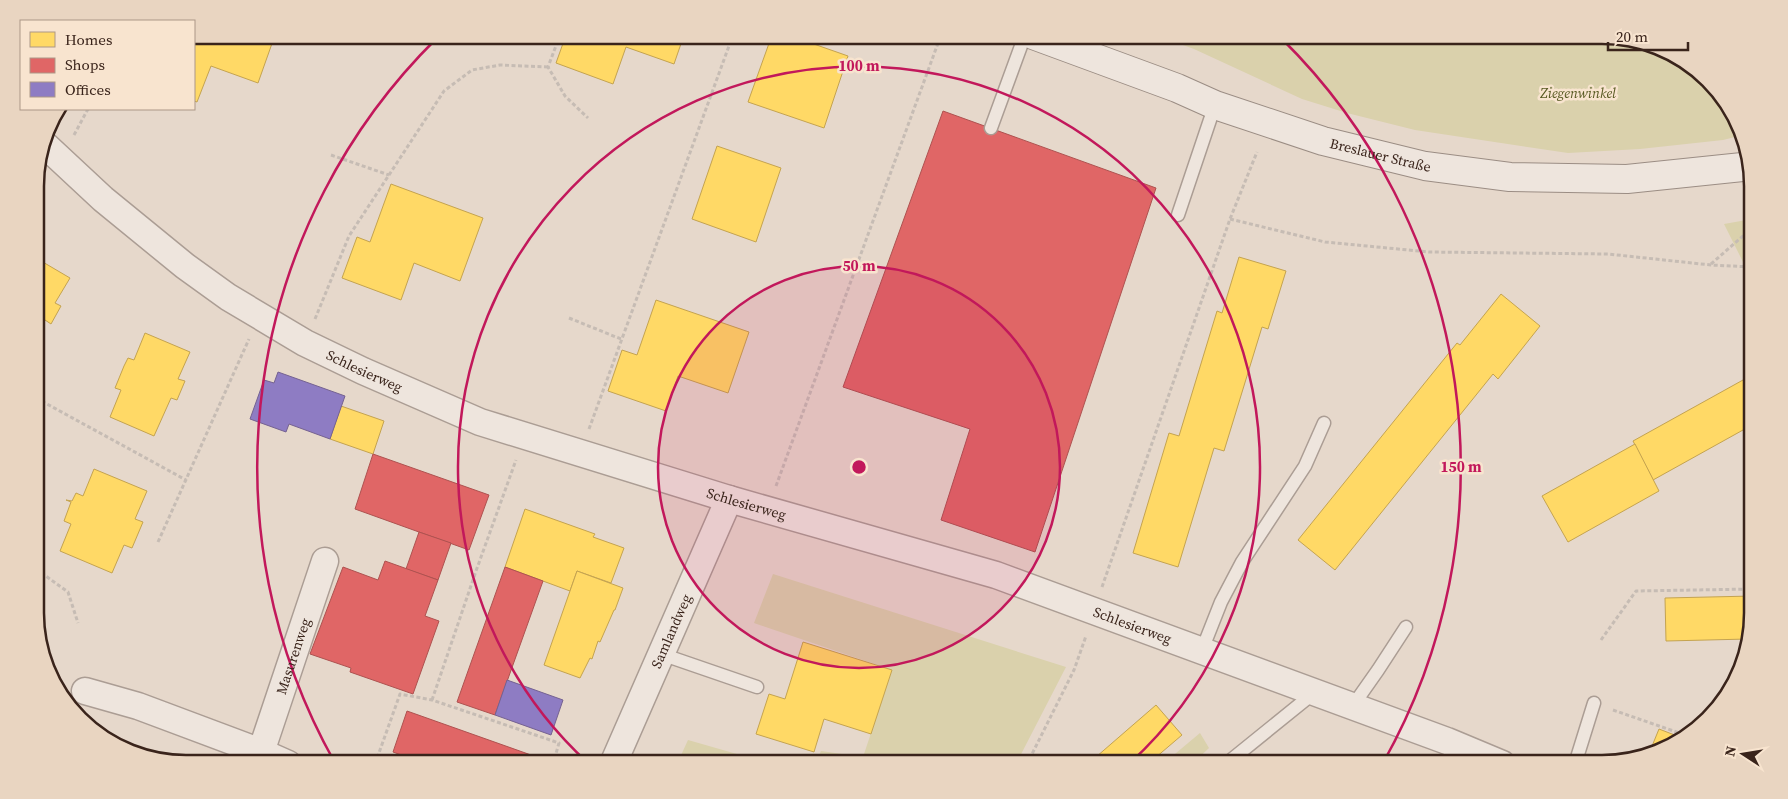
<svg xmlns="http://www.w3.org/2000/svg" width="1788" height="799" font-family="'Source Serif 4',serif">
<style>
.green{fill:#dad1ac}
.homes{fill:#ffd966;stroke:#c4a350}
.shops{fill:#e06666;stroke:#ae5250}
.offices{fill:#8e7cc3;stroke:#756291}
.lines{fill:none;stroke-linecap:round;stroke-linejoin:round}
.lane-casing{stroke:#ab9d94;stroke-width:15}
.street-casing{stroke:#ab9d94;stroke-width:29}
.secondary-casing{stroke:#9b8d84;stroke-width:30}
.path{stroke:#c6bcb4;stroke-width:3;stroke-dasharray:4 2.5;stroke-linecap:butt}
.lane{stroke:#eee5dd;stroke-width:12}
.street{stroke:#eee5dd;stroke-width:26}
.secondary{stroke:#eee5dd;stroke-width:28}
.ring{fill:none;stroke:#c2185b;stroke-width:2.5}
.labels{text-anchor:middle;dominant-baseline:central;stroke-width:5;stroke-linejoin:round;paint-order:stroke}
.park-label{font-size:14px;font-style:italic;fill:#565820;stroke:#f8e4cf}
.street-label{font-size:14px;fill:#3a241b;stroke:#f8e4cf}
.rim{fill:none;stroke:#3a241b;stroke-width:2.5}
.centre{fill:#c2185b;stroke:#f8e4cf;stroke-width:2.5}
.ring-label{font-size:15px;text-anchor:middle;font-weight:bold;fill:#c2185b;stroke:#f8e4cf;stroke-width:5;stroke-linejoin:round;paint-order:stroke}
</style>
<rect width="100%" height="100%" fill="#e6d8cb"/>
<g class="green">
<polygon points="1155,35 1602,35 1659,46 1722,94 1739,136 1723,140 1640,149 1568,153 1415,130 1347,113 1302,99 1194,49"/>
<polygon points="1752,219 1752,273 1746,268 1724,224"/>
<polygon points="773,574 1066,667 1016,764 815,764 821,751 863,757 892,670 754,623"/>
<polygon points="1200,733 1209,748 1192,764 1163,764"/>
<polygon points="688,740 772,764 677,764"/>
</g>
<g class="homes">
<polygon points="194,35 275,35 258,83 211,66 197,102 194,101"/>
<polygon points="566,35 684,35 674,64 626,47 613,84 556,63"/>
<polygon points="772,35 788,35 848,56 824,128 748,102"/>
<polygon points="717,146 781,168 756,242 692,219"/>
<polygon points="391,184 483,218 460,281 414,263 401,300 342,278 357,237 370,242"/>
<polygon points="1239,257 1286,271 1268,329 1262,327 1224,451 1214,448 1178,567 1133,553 1169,433 1179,436 1217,311 1222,313"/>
<polygon points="36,258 70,278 55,303 61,306 51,324 45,320 36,336"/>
<polygon points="1501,294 1540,326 1498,379 1493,374 1335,570 1298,540 1457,343 1460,345"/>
<polygon points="656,300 749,332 728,393 678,376 666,411 608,391 622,350 637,355"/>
<polygon points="145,333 190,352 178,379 185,381 177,400 171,398 154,436 110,417 121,390 115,388 124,366 128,358 134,360"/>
<polygon points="1752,375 1752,425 1653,480 1633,441"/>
<polygon points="341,406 384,421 373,454 330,439"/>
<polygon points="1635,444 1659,491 1568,542 1542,496"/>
<polygon points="94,469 147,491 135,519 143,522 132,548 124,545 112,573 60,551 71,524 64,521 71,502 66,500 72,501 76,493 83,496"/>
<polygon points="525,509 595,534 593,537 624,548 611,583 577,571 570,591 505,567"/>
<polygon points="577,571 623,588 615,610 614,610 600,642 598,641 592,659 590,658 580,678 544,665"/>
<polygon points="1753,596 1753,613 1748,639 1666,641 1665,598"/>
<polygon points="803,642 892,670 871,734 824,719 814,752 756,734 769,694 785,699"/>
<polygon points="1156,705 1182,735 1148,764 1102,764 1096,757"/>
<polygon points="1659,729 1685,739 1650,751"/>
</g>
<g class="shops">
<polygon points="943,111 1156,188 1035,552 941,520 970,429 843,387"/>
<polygon points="373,454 489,495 469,550 355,509"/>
<polygon points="419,532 451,543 438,580 406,569"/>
<polygon points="385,561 438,580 425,616 439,621 413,694 350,672 351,668 310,654 343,567 378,580"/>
<polygon points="505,567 543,581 495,715 457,702"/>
<polygon points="407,711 531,755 528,764 426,764 393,752"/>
</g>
<g class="offices">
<polygon points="278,372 345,396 330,439 289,424 286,432 250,419 264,380 274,383"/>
<polygon points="507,680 563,700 551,735 495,715"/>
</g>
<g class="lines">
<defs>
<g id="lane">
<polyline points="991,128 1025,35"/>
<polyline points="1178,215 1215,105"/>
<polyline points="1202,650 1221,602 1242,562 1305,466 1324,423"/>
<polyline points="661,654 757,687"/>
<polyline points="1352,707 1378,670 1406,627"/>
<polyline points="1226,764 1315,692"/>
<polyline points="1446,764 1457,746"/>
<polyline points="1575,764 1594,703"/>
</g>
<g id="street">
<path id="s1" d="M44,144L103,199L185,266L228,297L305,343L363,371L480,422L729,499L996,575L1447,741L1502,764"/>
<polyline points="85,691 138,706 261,752 288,764"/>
<path id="s2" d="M261,752L325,561"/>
<path id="s3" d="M613,764L729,499"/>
</g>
<g id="secondary">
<path id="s4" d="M1033,35L1177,88L1215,105L1323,141L1425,166L1510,177L1627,179L1752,166"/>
</g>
</defs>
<use href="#lane" class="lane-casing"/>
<use href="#street" class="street-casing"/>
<use href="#secondary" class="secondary-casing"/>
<g class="path">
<polyline points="560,35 548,67 565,96 588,118"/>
<polyline points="74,135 88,109"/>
<polyline points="331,155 389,175"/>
<polyline points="1230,219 1325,242 1429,252 1608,254 1711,265 1752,267"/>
<polyline points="1711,264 1752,228"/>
<polyline points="569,318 621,339"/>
<polyline points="315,319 349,236 444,91 472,70 500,65 548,67"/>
<polyline points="36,398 186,480"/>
<polyline points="589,429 733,35"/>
<polyline points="776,486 941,35"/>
<polyline points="158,542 249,339"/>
<polyline points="36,569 68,592 78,623"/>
<polyline points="1102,587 1230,219 1257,152"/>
<polyline points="1601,640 1636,591 1753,589"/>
<polyline points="432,700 476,571 516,460"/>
<polyline points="1613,710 1688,736"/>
<polyline points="375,764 400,694 432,700 559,743 553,764"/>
<polyline points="1025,764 1031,756 1074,670 1086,636"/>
</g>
<use href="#lane" class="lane"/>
<use href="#street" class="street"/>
<use href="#secondary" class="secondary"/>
</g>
<circle cx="859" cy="467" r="201" fill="#c2185b" fill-opacity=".12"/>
<g class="ring">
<circle cx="859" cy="467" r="201"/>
<path d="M588 763A401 401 0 1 1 1130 763"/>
<path d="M335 763A602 602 0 0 1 437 38M1281 38A602 602 0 0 1 1383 763"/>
</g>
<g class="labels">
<g class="park-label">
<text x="1578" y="93">Ziegenwinkel</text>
</g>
<g class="street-label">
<text stroke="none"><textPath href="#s4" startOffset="368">Breslauer Straße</textPath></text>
<text stroke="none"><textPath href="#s1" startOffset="395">Schlesierweg</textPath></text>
<text stroke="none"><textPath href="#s1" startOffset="800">Schlesierweg</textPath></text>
<text stroke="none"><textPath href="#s1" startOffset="1205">Schlesierweg</textPath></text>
<text stroke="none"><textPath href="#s3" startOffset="145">Samlandweg</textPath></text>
<text stroke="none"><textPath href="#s2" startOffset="101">Masurenweg</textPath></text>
</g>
</g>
<path d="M0 0H1788V799H0ZM186 44H1602A142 142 0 0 1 1744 186V613A142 142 0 0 1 1602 755H186A142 142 0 0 1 44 613V186A142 142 0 0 1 186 44Z" fill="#e9d5c1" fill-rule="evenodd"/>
<path class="rim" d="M186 44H1602A142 142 0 0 1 1744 186V613A142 142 0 0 1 1602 755H186A142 142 0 0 1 44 613V186A142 142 0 0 1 186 44Z"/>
<circle cx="859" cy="467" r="8" class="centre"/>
<g class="ring-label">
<text x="859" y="71">100 m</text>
<text x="859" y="271">50 m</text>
<text x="1461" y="472">150 m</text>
</g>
<rect x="20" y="20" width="175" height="90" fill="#f8e4cf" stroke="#ac9787"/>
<rect x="30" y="32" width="25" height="15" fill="#ffd966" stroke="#ac9787"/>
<text x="65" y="45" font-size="15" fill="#3a241b">Homes</text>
<rect x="30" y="58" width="25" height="15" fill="#e06666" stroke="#ac9787"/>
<text x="65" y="70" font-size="15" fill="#3a241b">Shops</text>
<rect x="30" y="82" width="25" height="15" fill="#8e7cc3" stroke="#ac9787"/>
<text x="65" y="95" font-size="15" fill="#3a241b">Offices</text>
<g transform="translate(1743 754) rotate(282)" stroke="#f8e4cf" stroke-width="4" paint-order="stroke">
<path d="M0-4L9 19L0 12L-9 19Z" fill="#3a241b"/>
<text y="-8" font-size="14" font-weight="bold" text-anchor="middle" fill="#3a241b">N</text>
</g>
<path d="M1608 42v8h80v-8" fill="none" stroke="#3a241b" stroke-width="2.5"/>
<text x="1616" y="42" font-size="15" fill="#3a241b" stroke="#f8e4cf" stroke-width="4" paint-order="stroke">20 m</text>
</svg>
